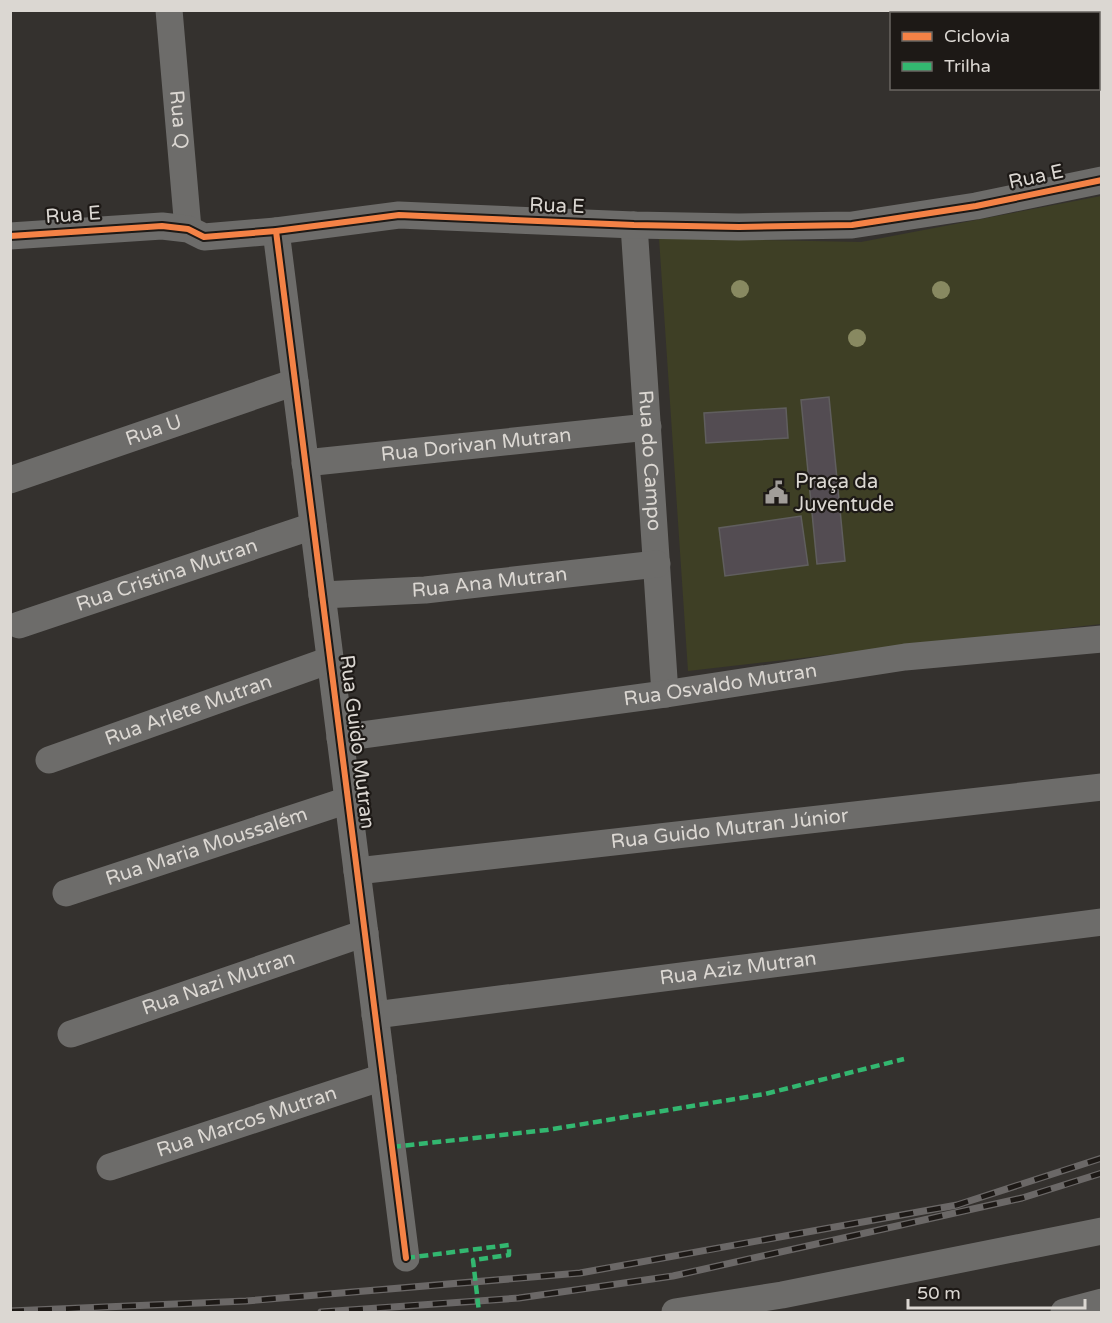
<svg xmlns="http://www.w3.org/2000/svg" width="1112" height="1323" font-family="'Varela Round',sans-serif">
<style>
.green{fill:#3e3f25}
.building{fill:#534c52;stroke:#605e5e;stroke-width:1.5}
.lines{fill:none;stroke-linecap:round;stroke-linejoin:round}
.street{stroke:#6d6c6a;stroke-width:27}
.rail-casing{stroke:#6b6867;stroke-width:7}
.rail{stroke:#1d1916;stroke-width:4.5;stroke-dasharray:14;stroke-linecap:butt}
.quiet{stroke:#33b770;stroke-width:4.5;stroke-dasharray:9 4.5;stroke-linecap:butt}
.cycleway-casing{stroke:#1d1916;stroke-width:10}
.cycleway{stroke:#f48246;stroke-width:6}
.tree{fill:#888961}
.labels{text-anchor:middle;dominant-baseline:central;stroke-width:4.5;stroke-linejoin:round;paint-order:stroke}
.street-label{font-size:20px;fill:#dbd7d2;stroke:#1d1916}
.poi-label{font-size:20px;fill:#dbd7d2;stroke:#1d1916;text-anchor:start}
</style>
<rect width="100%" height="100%" fill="#34312e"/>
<polygon class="green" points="1101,196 1101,624 688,671 659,238 861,242"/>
<g class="building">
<polygon points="829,397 845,561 817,564 801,400"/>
<polygon points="786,408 788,438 706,443 704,413"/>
<polygon points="801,516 808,565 725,576 719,528"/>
</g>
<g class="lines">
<g class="street">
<path id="s1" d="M169,10L188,229"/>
<polyline points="1023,10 1045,14"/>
<polyline points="1098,21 1102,21"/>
<path id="s2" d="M634,225L665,694"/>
<polyline points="276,231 406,1258"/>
<polyline points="10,236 162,226 188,229 204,237 276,231 399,215 634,225 739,227 852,225 976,206 1102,180"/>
<path id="s3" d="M305,463L648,427"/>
<path id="s4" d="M10,480L295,382"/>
<path id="s5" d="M322,595L425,590L657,564"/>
<path id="s6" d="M19,625L313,526"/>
<path id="s7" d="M340,738L665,694L905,657L1102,639"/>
<path id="s8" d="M49,760L330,660"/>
<path id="s9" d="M357,871L1102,787"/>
<path id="s10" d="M66,893L348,800"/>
<path id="s11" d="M375,1015L1102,922"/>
<path id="s12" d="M71,1034L365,933"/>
<path id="s13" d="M110,1167L383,1077"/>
<polyline points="675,1312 782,1295 1102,1231"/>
<polyline points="1064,1312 1102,1302"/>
</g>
<defs>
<g id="rail">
<polyline points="10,1311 246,1301 580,1273 957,1205 1102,1158"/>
<polyline points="321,1312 519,1298 673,1276 1022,1198 1102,1173"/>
</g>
</defs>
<use href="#rail" class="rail-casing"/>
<use href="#rail" class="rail"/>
<g class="quiet">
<polyline points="392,1147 547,1130 765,1094 904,1059"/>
<polyline points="406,1258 509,1245 509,1255 473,1260 479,1312"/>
</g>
<defs>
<g id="cycleway">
<polyline points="276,231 406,1258"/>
<polyline points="10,236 162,226 188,229 204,237 276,231 399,215 634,225 739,227 852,225 976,206 1102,180"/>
</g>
</defs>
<use href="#cycleway" class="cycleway-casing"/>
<use href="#cycleway" class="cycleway"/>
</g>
<g class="tree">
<circle cx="740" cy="289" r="9"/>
<circle cx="941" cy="290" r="9"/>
<circle cx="857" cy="338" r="9"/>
</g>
<defs>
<symbol id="civic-bare" viewBox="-9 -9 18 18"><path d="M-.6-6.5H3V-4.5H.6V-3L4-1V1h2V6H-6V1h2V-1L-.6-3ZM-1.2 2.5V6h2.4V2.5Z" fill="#a19d99" stroke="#1d1916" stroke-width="2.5" paint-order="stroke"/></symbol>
</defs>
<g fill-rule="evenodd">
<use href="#civic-bare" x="760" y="476" width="33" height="33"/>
</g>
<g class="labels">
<g class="street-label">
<text stroke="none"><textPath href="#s1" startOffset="110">Rua Q</textPath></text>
<text transform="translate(1036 177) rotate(-12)">Rua E</text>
<text transform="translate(557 206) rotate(2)">Rua E</text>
<text transform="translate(73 215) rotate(-4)">Rua E</text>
<text stroke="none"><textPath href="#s4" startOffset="152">Rua U</textPath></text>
<text stroke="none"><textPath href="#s3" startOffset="172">Rua Dorivan Mutran</textPath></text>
<text stroke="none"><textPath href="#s2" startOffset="236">Rua do Campo</textPath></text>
<text stroke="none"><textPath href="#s6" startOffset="156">Rua Cristina Mutran</textPath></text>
<text stroke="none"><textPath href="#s5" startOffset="168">Rua Ana Mutran</textPath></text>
<text stroke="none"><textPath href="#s7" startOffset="384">Rua Osvaldo Mutran</textPath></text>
<text stroke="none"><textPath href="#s8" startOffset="148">Rua Arlete Mutran</textPath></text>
<text transform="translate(357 742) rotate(83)">Rua Guido Mutran</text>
<text stroke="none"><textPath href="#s9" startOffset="375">Rua Guido Mutran Júnior</textPath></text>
<text stroke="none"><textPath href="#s10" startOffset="148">Rua Maria Moussalém</textPath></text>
<text stroke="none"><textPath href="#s11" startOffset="366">Rua Aziz Mutran</textPath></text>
<text stroke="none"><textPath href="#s12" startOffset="156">Rua Nazi Mutran</textPath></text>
<text stroke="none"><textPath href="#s13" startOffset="144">Rua Marcos Mutran</textPath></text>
</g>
<g class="poi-label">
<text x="795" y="482">Praça da<tspan x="795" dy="23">Juventude</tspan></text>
</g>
</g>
<rect width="1112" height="1323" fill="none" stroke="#dbd7d2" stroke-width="24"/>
<rect x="890" y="12" width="210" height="78" fill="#1d1916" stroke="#696561" stroke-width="1.5"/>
<rect x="902" y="32" width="30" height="9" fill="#f48246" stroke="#696561" stroke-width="1.5"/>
<text x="944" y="42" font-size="18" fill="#dbd7d2">Ciclovia</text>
<rect x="902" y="62" width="30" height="9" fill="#33b770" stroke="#696561" stroke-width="1.5"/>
<text x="944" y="72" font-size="18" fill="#dbd7d2">Trilha</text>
<path d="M908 1299v9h177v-9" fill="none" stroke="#dbd7d2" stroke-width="3"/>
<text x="917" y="1299" font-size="18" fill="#dbd7d2" stroke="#1d1916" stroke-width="4.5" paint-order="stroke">50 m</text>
</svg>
